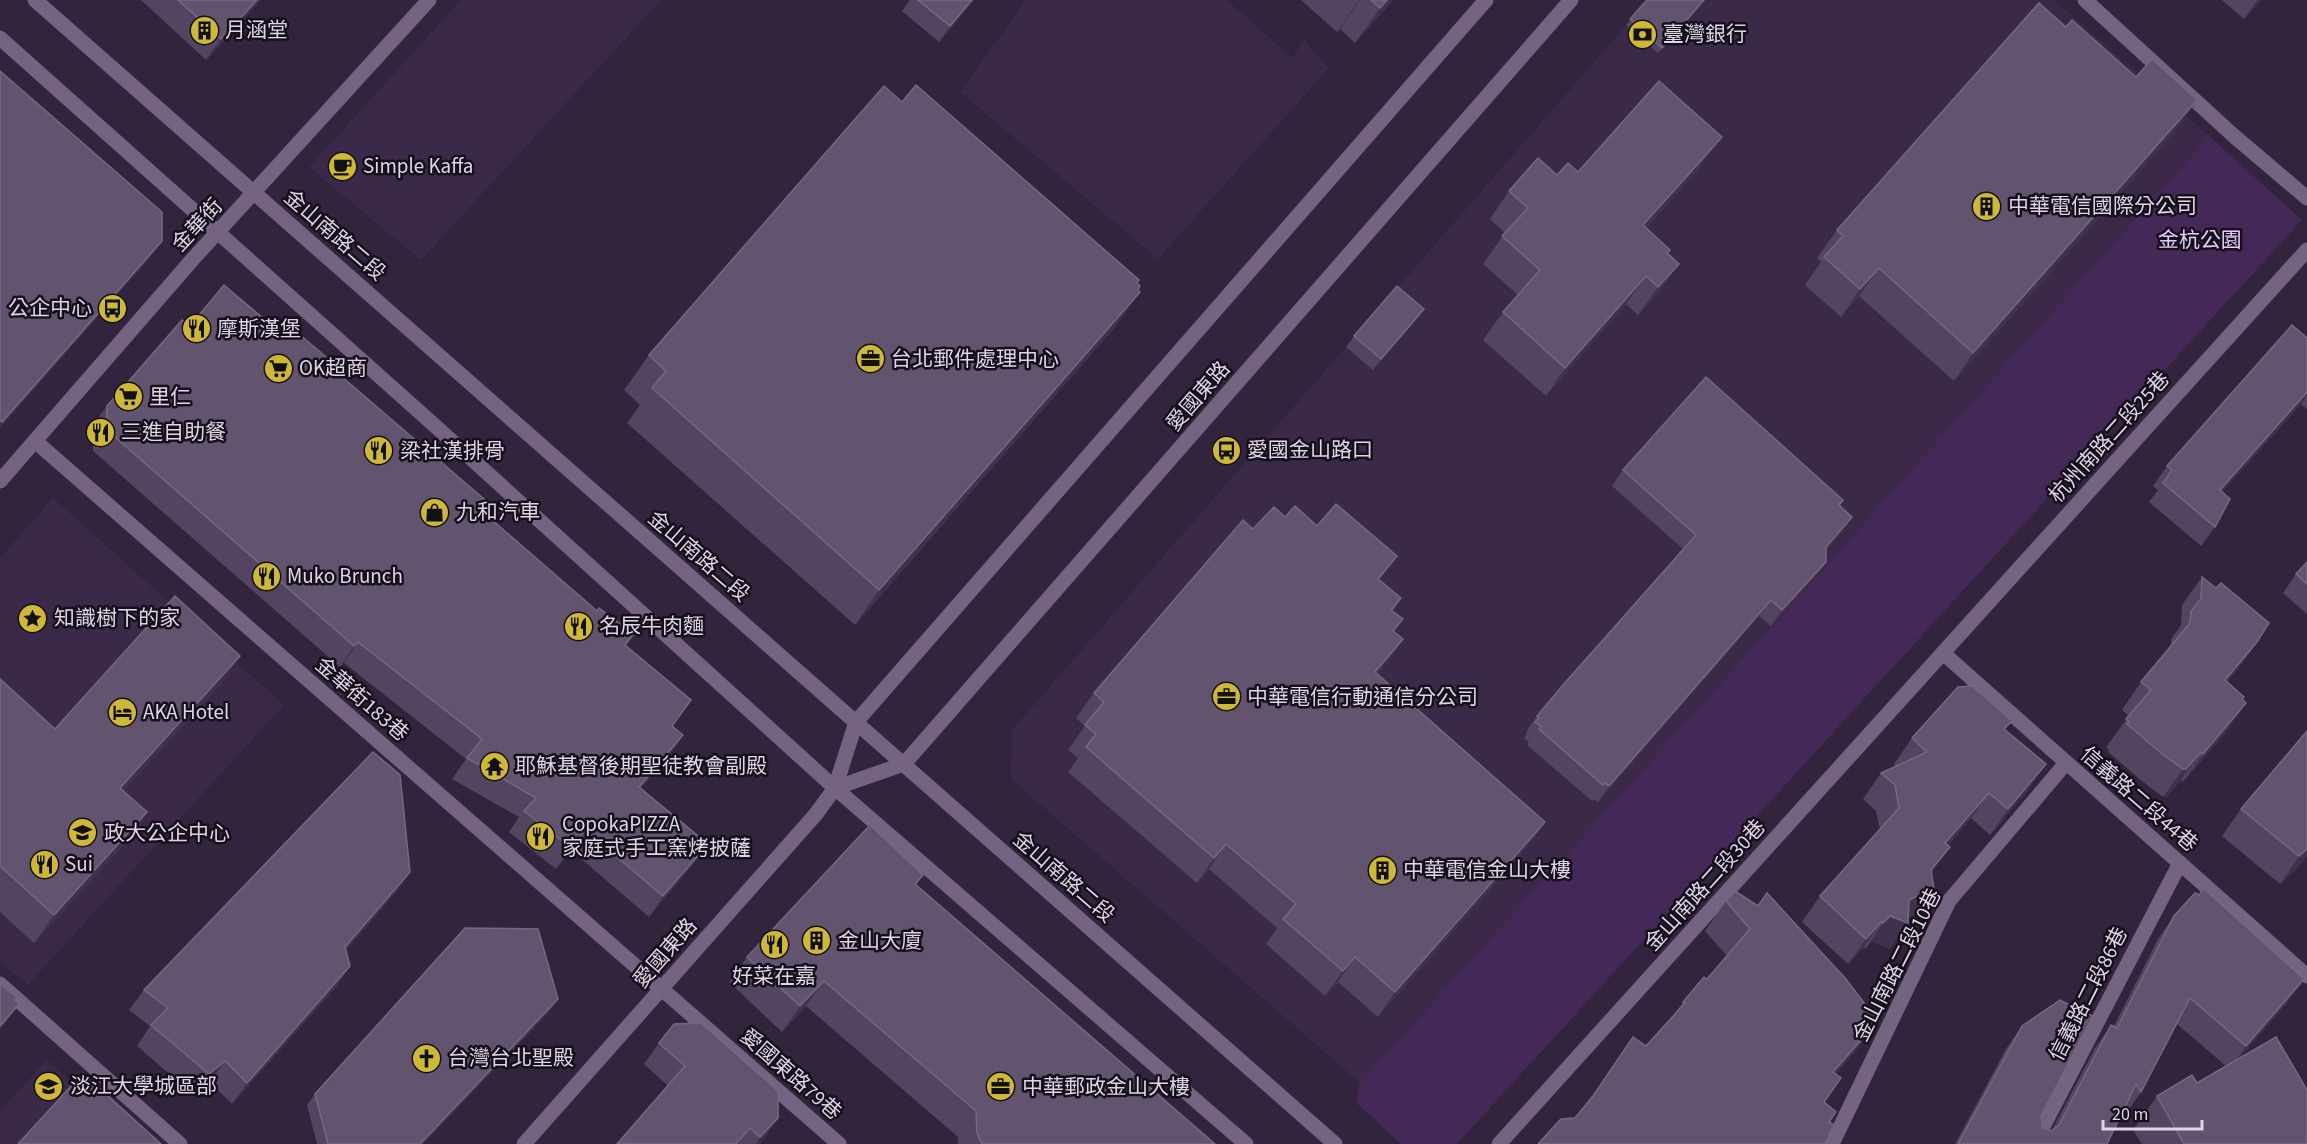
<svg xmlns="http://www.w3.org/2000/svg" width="2307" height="1144" font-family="'Source Sans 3','Noto Sans TC',sans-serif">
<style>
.built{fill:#3b2949}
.green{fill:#432858}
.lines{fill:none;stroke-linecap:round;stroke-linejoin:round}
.minor{stroke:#746481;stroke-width:15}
.tertiary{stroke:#746481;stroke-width:15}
.secondary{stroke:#746481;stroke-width:15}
.wall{fill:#534560}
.shaded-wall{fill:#40314c}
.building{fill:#62546e;stroke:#766881;stroke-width:1.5}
.labels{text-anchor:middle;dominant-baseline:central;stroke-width:5;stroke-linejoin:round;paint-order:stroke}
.poi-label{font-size:21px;fill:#ded5e6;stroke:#16101c;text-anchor:start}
.street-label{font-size:21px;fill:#ded5e6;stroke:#16101c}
.park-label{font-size:21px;fill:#e4cafb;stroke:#16101c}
</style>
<rect width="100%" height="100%" fill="#32243d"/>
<g class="built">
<polygon points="461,0 661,0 421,260 309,167"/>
<polygon points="1026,0 1227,0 1292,58 1304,40 1329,68 1158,259 960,92"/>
<polygon points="1648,0 2054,0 2209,136 1768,631 1360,1083 1011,779 1012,730"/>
<polygon points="53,498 284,705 28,985 0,962 0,558"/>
<polygon points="47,1060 136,1144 0,1144 0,1111"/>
</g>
<polygon class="green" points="2209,136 2302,220 1457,1144 1401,1144 1356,1103 1360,1083 1768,631"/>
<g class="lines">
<g class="minor">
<polyline points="2085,0 2234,136 2307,198"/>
<polyline points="35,441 839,1144"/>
<polyline points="1943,653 2307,976"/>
<polyline points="0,984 180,1144"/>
<polyline points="524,1144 816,814 835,788"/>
<polyline points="1499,1144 2307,250"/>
<polyline points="1832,1144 1949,901 2066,763"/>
<polyline points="2034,1144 2180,863"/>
</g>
<g class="tertiary">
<polyline points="0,481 192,260 429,0"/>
<polyline points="835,788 904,764 1571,0"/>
<polyline points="835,788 856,722 1486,0"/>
</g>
<g class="secondary">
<polyline points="35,0 1335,1144"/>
<polyline points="0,38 433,424 835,788 1246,1144"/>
</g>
</g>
<g class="wall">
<polygon points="141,0 261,0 206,60"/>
<polygon points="910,0 974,0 939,42 902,11"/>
<polygon points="1301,0 1393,0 1355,43 1340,29 1337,32"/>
<polygon points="1647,0 1705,0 1658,53 1626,25"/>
<polygon points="2222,0 2261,0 2244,19"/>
<polygon points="902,102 1137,283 1138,290 1140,292 1115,327 855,625 627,423 640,405 624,390 649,355"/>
<polygon points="2178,128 1954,381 1859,296 1841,317 1805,285 1821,262 1817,258 1837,230"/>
<polygon points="1702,165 1646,228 1667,254 1679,264 1659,292 1638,315 1626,304 1546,396 1483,340 1503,312 1518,295 1483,264 1505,233 1490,219 1509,191 1578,172"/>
<polygon points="1416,320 1373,370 1346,347 1354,336"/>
<polygon points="190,326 285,337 342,376 478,508 626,646 673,726 683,735 668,756 641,788 708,844 693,864 649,917 571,850 556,869 509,832 519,817 452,779 466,759 344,663 340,667 93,451 92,426 107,406"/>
<polygon points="2307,338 2307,409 2301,404 2222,492 2215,527 2201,546 2149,502 2158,490 2153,486 2167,466"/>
<polygon points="1623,470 1843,500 1840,505 1852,517 1841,533 1826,550 1826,562 1814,578 1771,626 1759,616 1598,802 1594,799 1592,801 1527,745 1529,742 1524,738 1527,733 1526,732 1537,716 1683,549 1612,486"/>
<polygon points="1253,529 1381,580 1401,598 1393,611 1394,631 1403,639 1386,664 1378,674 1545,822 1527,847 1378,1017 1338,982 1325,996 1266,944 1277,928 1209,869 1197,883 1068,772 1078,758 1068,750 1085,726 1076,718 1094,693"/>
<polygon points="2307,562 2307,614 2283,593 2296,574"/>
<polygon points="2202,577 2257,642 2237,670 2227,682 2242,699 2227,731 2183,782 2181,780 2167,797 2163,797 2142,781 2108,752 2109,750 2106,747 2129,716 2122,710 2141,682 2171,647 2171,639 2181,625 2182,605"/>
<polygon points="0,679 55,729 221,684 123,791 147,812 128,840 34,943 0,912"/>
<polygon points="2005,730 2028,790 1990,835 1971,818 1948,845 1932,872 1916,914 1908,918 1908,923 1890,949 1872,941 1865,949 1864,947 1848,964 1802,922 1820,896 1880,829 1876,811 1863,799 1881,773 1896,766 1894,764 1912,738"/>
<polygon points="2307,731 2307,856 2297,868 2280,884 2222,836 2241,809"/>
<polygon points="410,872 396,892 346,950 350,966 336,987 232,1104 210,1082 194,1095 137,1046 150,1026 129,1010 144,990"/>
<polygon points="923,875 916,885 1215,1144 958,1144 958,1137 806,1006 782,1032 729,982 747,957"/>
<polygon points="1767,893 1856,1051 1575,1118 1590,1101 1633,1037 1646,1046 1672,1017 1683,1002 1707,979 1727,956 1705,931 1726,901 1758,905"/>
<polygon points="2174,916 2288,1002 2238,1059 2307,1144 2142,1144 2133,1130 2157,1096 2197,1083 2226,1066 2177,1024 2141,1092 2125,1115 2123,1111 2107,1144 1955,1144 2006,1049 2022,1026 2041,1116 2042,1127 2051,1131 2052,1130 2095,1048 2111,1025 2114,1026 2158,939"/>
<polygon points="550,1011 423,1144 317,1144 307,1105 315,1094"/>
<polygon points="674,1024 764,1139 759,1144 617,1144 668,1086 644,1064 659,1043"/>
</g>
<g class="shaded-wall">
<polygon points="257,0 261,0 206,60 221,39"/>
<polygon points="972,0 974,0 939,42 950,26"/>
<polygon points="1359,0 1360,0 1340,29 1337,32"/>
<polygon points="1387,0 1393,0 1355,43 1380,8"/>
<polygon points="1704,0 1705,0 1658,53 1662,48"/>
<polygon points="2258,0 2261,0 2244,19 2255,3"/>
<polygon points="2197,100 2178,128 1954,381 1973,353"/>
<polygon points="1722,137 1702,165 1623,253 1643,225"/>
<polygon points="162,241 148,260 0,428 0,425 2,422"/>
<polygon points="1679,264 1659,292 1638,315 1658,287"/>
<polygon points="1879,268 1859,296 1841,317 1860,289"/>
<polygon points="1646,276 1626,304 1546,396 1565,368"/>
<polygon points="1140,292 1115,327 855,625 879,590"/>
<polygon points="1424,309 1416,320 1373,370 1381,359"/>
<polygon points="2307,392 2307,395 2301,404 2206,510 2220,490"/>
<polygon points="1852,517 1841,533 1814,563 1826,547"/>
<polygon points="1397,556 1380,581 1378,579"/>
<polygon points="1826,562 1814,578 1771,626 1782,610"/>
<polygon points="1771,600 1759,616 1598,802 1609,786"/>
<polygon points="1403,639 1386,664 1358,697 1375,672"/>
<polygon points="358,642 344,663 340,667 354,646"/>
<polygon points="2257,642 2237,670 2205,708 2225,680"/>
<polygon points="240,656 221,684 101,816 120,788"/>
<polygon points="2246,703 2227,731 2183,782 2203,754"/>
<polygon points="683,735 668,756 624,807 639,787"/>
<polygon points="2201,752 2181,780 2167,797 2163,797 2183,769"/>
<polygon points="2046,764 2028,790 1990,835 2008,809"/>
<polygon points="1989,793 1971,818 1927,869 1945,843"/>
<polygon points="147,812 128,840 34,943 54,915"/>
<polygon points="1545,822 1527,847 1378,1017 1395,992"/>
<polygon points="585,830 571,850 556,869 571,848"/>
<polygon points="708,844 693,864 649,917 663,896"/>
<polygon points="1226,844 1209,869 1197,883 1214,858"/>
<polygon points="1950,847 1931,873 1931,870"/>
<polygon points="2307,849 2307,856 2297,868 2280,884 2299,856"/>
<polygon points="410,872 396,892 331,967 345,947"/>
<polygon points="1934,888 1916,914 1902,920 1908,923 1890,949 1872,941 1865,949 1883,923 1890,916 1909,900"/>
<polygon points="1882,921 1864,947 1848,964 1866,939"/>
<polygon points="1355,957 1338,982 1325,996 1343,971"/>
<polygon points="350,966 336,987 232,1104 247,1083"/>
<polygon points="2304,979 2288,1002 2230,1069 2246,1046"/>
<polygon points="824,981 806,1006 782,1032 800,1006"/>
<polygon points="558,999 550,1011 423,1144 420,1144"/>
<polygon points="19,1004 4,1025 0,1030 0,1026"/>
<polygon points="1878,1021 1856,1051 1812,1102 1833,1072"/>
<polygon points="225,1061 210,1082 194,1095 209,1074"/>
<polygon points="778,1118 764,1139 759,1144 756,1144 760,1137"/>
<polygon points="750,1128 738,1144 736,1144"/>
</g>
<g class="building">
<polygon points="178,0 257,0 221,39"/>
<polygon points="918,0 972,0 950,26"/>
<polygon points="1371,0 1387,0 1380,8"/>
<polygon points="1647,0 1704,0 1662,48 1630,19"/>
<polygon points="2039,3 2066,27 2072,20 2136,77 2152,59 2197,100 1973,353 1879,268 1860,289 1824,257 1843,236 1837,230"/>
<polygon points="0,71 162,212 162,241 2,422 0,421"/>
<polygon points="1659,81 1722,137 1643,225 1670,250 1667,253 1679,264 1658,287 1646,276 1565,368 1503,312 1540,270 1502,236 1528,208 1509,191 1538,158 1557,175 1568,163 1578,172"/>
<polygon points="916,85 1139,280 1137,283 1140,286 1138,290 1140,292 879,590 652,388 666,371 649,355 884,86 902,102"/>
<polygon points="224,285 285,337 293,329 344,372 341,376 484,499 477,507 597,611 599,608 634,634 625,645 691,700 672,726 683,735 639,787 708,844 663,896 585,830 571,848 524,811 536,798 467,758 482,739 358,642 354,646 107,430 107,406 182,320 190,326"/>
<polygon points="1397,286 1424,309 1381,359 1354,336"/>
<polygon points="2292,325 2307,338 2307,392 2220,490 2230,499 2215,527 2163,483 2172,470 2167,466"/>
<polygon points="1706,377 1843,500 1839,505 1852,517 1826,547 1826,562 1782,610 1771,600 1609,786 1605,783 1603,785 1539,729 1541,726 1535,722 1539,717 1537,716 1563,685 1696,535 1623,470"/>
<polygon points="1336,504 1397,556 1378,579 1401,598 1391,610 1403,619 1393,631 1403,639 1375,672 1545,822 1395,992 1355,957 1343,971 1283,919 1296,904 1226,844 1214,858 1086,747 1096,734 1085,725 1104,702 1094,693 1243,520 1253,529 1274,507 1285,517 1295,506 1317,526"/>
<polygon points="2307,562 2307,584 2296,574"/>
<polygon points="2202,577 2216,588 2221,583 2269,623 2257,642 2225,680 2244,697 2242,699 2246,703 2203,754 2201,752 2186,769 2183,769 2161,753 2127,724 2129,722 2126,719 2151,690 2141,682 2190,623 2191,611 2201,599"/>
<polygon points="175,596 240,656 120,788 147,812 54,915 0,866 0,679 55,729"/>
<polygon points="1972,686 2012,721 2004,729 2046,764 2008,809 1989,793 1945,843 1950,847 1931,870 1934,888 1909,900 1908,923 1890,916 1883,923 1882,921 1866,939 1820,896 1899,808 1895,785 1881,773 1927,752 1912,738 1958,687"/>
<polygon points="2307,731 2307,849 2299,856 2241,809"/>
<polygon points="373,752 400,775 410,872 345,947 350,966 247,1083 225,1061 209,1074 151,1025 168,1008 144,990"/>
<polygon points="870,825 923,875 915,884 1215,1144 982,1144 977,1133 976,1111 824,981 800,1006 747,957"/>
<polygon points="2204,889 2304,979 2246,1046 2190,998 2141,1092 2136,1084 2107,1144 1958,1144 2022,1026 2060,1000 2093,1016 2041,1116 2042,1127 2051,1131 2059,1125 2111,1025 2117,1028 2174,916 2195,893 2199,895"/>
<polygon points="1735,891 1758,906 1767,893 1845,978 1878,1021 1833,1072 1841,1078 1824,1102 1836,1112 1829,1122 1834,1125 1825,1144 1538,1144 1561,1119 1575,1118 1593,1096 1633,1037 1646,1046 1685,1003 1683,1002 1704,977 1707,979 1750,929 1726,901"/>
<polygon points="465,928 538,929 558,999 420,1144 328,1144 315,1094"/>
<polygon points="0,983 17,998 15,1000 19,1004 0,1026"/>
<polygon points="701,1023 778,1091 778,1118 760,1137 750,1128 736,1144 617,1144 685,1066 659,1043 674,1024"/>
<polygon points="2276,1037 2307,1090 2307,1144 2184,1144 2157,1096 2192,1075 2197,1083"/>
<polygon points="83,1073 161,1144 18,1144"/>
</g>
<defs>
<symbol id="building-disc" viewBox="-11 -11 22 22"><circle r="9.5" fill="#cfb837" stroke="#16101c"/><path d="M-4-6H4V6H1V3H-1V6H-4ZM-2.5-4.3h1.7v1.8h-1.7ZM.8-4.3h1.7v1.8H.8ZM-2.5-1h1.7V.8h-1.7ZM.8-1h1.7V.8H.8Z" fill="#111"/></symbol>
<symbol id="bank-disc" viewBox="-11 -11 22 22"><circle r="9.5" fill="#cfb837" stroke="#16101c"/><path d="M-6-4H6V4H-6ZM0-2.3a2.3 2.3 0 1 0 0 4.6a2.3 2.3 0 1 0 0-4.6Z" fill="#111"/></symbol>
<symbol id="cafe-disc" viewBox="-11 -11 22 22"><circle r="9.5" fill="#cfb837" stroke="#16101c"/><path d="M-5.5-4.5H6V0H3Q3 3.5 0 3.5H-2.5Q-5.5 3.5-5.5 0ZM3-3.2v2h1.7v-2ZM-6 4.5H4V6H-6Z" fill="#111"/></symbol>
<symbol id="bus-disc" viewBox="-11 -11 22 22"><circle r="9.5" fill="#cfb837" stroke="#16101c"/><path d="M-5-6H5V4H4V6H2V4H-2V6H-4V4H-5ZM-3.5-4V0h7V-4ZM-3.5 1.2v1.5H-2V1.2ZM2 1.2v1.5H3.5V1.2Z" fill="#111"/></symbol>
<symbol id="restaurant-disc" viewBox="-11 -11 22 22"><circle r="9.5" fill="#cfb837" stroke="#16101c"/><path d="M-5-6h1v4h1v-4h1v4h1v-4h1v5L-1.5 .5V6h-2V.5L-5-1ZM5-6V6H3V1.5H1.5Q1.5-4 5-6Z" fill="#111"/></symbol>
<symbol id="office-disc" viewBox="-11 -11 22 22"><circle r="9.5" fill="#cfb837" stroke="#16101c"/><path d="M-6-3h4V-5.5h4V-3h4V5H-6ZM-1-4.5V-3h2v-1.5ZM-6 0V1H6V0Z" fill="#111"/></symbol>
<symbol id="supermarket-disc" viewBox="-11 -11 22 22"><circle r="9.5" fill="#cfb837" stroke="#16101c"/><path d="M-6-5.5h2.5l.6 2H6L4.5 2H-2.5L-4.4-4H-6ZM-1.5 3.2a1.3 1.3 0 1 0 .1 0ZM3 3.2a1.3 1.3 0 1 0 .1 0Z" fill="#111"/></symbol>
<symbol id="shop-disc" viewBox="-11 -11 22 22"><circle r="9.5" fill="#cfb837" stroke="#16101c"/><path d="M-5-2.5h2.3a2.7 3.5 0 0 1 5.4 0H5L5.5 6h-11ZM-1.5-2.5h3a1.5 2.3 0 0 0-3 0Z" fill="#111"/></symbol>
<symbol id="sight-disc" viewBox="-11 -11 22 22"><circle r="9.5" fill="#cfb837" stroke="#16101c"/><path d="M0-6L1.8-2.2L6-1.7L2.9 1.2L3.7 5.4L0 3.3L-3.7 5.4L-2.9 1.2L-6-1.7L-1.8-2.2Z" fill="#111"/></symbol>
<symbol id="hotel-disc" viewBox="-11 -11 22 22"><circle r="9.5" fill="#cfb837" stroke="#16101c"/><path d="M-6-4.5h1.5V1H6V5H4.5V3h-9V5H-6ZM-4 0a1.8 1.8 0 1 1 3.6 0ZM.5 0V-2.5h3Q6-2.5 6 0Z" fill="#111"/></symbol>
<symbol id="temple-disc" viewBox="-11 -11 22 22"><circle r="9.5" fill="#cfb837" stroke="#16101c"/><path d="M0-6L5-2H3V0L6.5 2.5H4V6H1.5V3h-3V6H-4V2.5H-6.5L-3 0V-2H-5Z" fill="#111"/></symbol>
<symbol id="university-disc" viewBox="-11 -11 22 22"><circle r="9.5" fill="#cfb837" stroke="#16101c"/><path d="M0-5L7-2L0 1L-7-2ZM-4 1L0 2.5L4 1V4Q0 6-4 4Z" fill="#111"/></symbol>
<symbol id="church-disc" viewBox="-11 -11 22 22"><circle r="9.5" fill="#cfb837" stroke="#16101c"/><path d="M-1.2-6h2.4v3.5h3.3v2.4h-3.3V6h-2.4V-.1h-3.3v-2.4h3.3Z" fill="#111"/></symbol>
</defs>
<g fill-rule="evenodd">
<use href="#building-disc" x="188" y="14" width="33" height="33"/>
<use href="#bank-disc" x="1626" y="18" width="33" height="33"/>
<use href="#cafe-disc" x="326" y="150" width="33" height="33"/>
<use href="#building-disc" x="1970" y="190" width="33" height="33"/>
<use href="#bus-disc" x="96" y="292" width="33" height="33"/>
<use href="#restaurant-disc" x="180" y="312" width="33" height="33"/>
<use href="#office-disc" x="854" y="342" width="33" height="33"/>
<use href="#supermarket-disc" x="262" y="352" width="33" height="33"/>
<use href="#supermarket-disc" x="112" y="380" width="33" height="33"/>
<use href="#restaurant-disc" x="84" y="416" width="33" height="33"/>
<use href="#bus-disc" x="1210" y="434" width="33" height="33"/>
<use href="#restaurant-disc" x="362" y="434" width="33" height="33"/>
<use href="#shop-disc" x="418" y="496" width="33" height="33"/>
<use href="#restaurant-disc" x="250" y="560" width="33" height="33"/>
<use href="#sight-disc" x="16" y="602" width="33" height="33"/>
<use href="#restaurant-disc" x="562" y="610" width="33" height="33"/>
<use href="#office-disc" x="1210" y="680" width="33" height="33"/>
<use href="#hotel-disc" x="106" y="696" width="33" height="33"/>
<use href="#temple-disc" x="478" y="750" width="33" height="33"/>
<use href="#university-disc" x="66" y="816" width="33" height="33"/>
<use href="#restaurant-disc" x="524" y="820" width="33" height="33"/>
<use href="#restaurant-disc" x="28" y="848" width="33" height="33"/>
<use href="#building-disc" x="1366" y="854" width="33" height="33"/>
<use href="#building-disc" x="800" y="924" width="33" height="33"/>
<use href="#restaurant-disc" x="758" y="928" width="33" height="33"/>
<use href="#church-disc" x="410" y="1042" width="33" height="33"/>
<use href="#university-disc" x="32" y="1070" width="33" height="33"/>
<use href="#office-disc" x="984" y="1070" width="33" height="33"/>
</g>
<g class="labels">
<g class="poi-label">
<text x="225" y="30">月涵堂</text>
<text x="1663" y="34">臺灣銀行</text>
<text x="363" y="166">Simple Kaffa</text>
<text x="2008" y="206">中華電信國際分公司</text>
<text x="92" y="308" text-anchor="end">公企中心</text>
<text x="217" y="329">摩斯漢堡</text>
<text x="891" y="359">台北郵件處理中心</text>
<text x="299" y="368">OK超商</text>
<text x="149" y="397">里仁</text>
<text x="121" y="432">三進自助餐</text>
<text x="1247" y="450">愛國金山路口</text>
<text x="400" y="451">梁社漢排骨</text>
<text x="456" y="512">九和汽車</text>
<text x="287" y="576">Muko Brunch</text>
<text x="54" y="618">知識樹下的家</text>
<text x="599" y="626">名辰牛肉麵</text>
<text x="1247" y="697">中華電信行動通信分公司</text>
<text x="143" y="712">AKA Hotel</text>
<text x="515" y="766">耶穌基督後期聖徒教會副殿</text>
<text x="562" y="824">CopokaPIZZA<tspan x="562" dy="24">家庭式手工窯烤披薩</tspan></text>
<text x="104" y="833">政大公企中心</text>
<text x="65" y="864">Sui</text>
<text x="1403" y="870">中華電信金山大樓</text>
<text x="838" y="941">金山大廈</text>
<text x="774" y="976" text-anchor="middle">好菜在嘉</text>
<text x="448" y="1058">台灣台北聖殿</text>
<text x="70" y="1086">淡江大學城區部</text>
<text x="1022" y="1087">中華郵政金山大樓</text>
</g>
<g class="street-label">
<text transform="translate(197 225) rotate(-47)">金華街</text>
<text transform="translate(335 235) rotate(41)">金山南路二段</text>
<text transform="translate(1198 396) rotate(-49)">愛國東路</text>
<text transform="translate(2109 437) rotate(-48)">杭州南路二段25巷</text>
<text transform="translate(699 556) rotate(41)">金山南路二段</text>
<text transform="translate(362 699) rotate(41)">金華街183巷</text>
<text transform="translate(2139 799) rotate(41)">信義路二段44巷</text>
<text transform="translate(1064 877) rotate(41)">金山南路二段</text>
<text transform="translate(1705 885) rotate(-48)">金山南路二段30巷</text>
<text transform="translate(665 953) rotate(-49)">愛國東路</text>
<text transform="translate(1897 965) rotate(-63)">金山南路二段10巷</text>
<text transform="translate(2088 994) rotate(-63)">信義路二段86巷</text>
<text transform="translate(791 1074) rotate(41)">愛國東路79巷</text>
</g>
<g class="park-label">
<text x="2200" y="240">金杭公園</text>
</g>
</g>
<path d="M2103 1120v9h99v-9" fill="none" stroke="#ded5e6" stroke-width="3"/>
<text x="2112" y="1120" font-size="18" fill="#ded5e6" stroke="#16101c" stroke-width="4.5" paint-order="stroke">20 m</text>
</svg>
